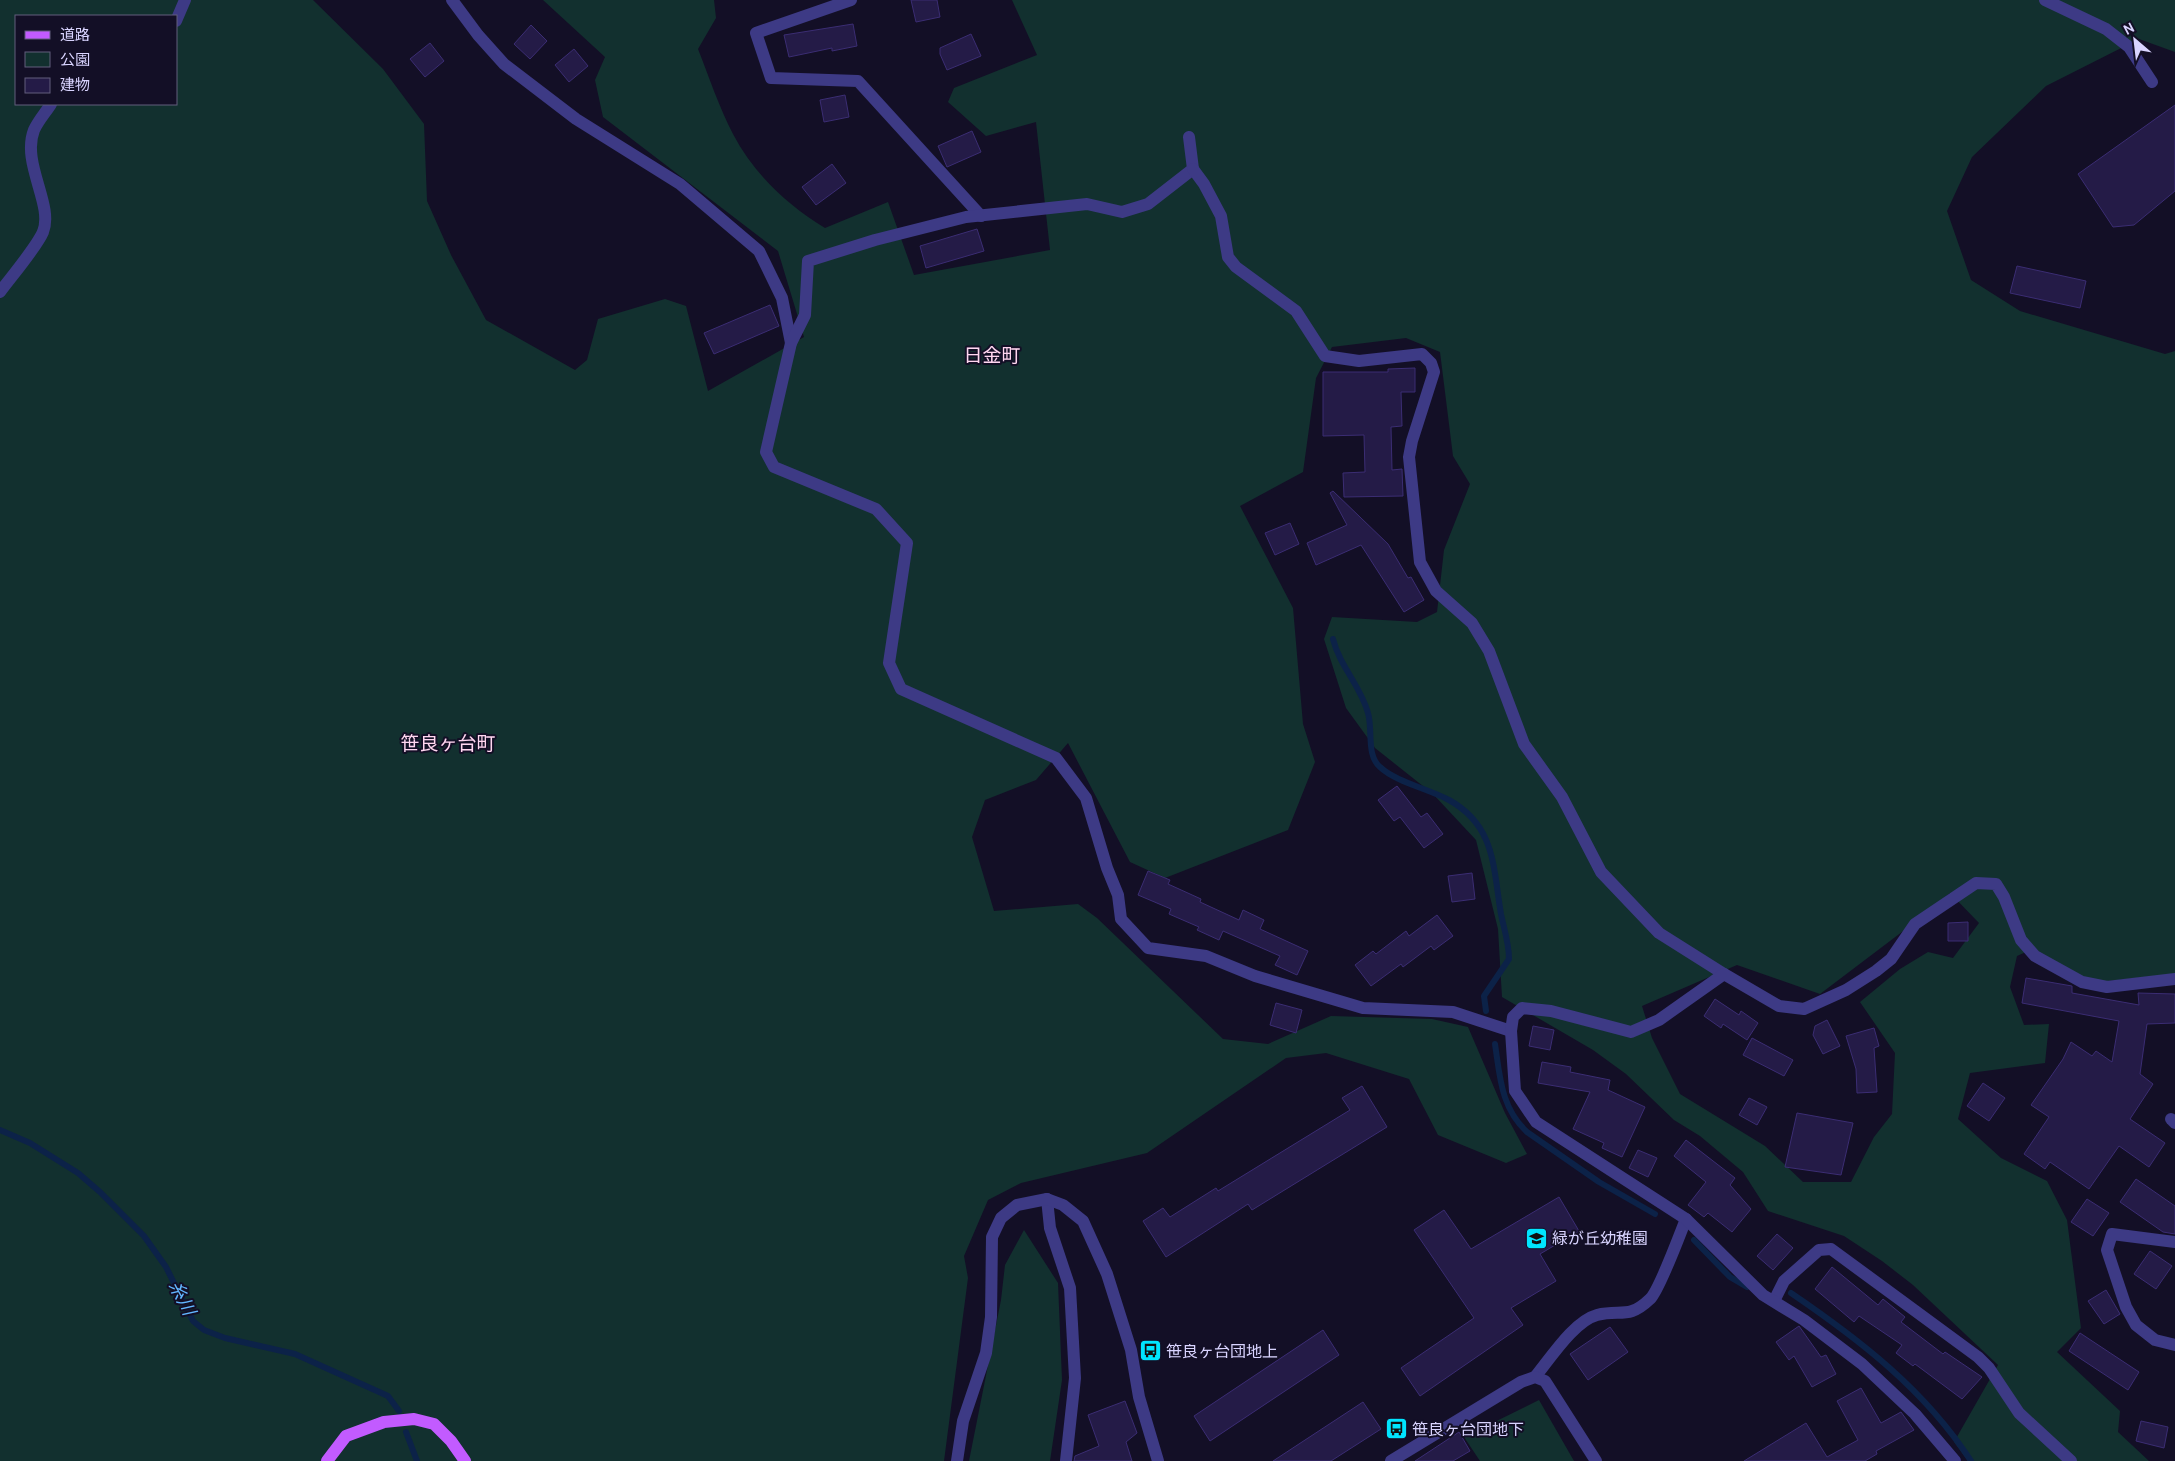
<svg xmlns="http://www.w3.org/2000/svg" width="2175" height="1461" font-family="Cabin,'Noto Sans JP',sans-serif">
<style>
.green{fill:#12302f;fill-rule:evenodd}
.lines{fill:none;stroke-linecap:round;stroke-linejoin:round}
.stream{stroke:#0c2248;stroke-width:6}
.building{fill:#241b47;stroke:#3b2d73}
.minor{stroke:#3d3a85;stroke-width:12}
.primary{stroke:#c25bff;stroke-width:12}
.labels{text-anchor:middle;dominant-baseline:central;stroke-width:4;stroke-linejoin:round;paint-order:stroke}
.poi-label{font-size:16px;fill:#d9d4ff;stroke:#130f26;text-anchor:start}
.water-label{font-size:18px;font-style:italic;fill:#62b6ff;stroke:#130f26}
.quarter-label{font-size:19px;fill:#ffd6f0;stroke:#130f26}
</style>
<rect width="100%" height="100%" fill="#130f26"/>
<g class="green">
<path d="M0,0H313L383,69L424,124L427,201L451,255L486,320L575,370L587,360L598,319L665,299L686,306L708,391L804,337L778,251L603,117L595,80L605,57L543,0H714L716,18L698,49C709,77 719,107 733,134C754,174 787,205 825,228L888,202L914,275L1050,250L1036,122L986,136L948,102L954,88L1037,55L1012,0H2175V52L2139,39L2046,86L1972,157L1947,211L1971,280L2020,311L2165,354L2175,351V974L2090,983L2028,951L2017,956L2010,987L2024,1025L2049,1024L2045,1063L1970,1073L1958,1119L2001,1158L2047,1181L2067,1220L2081,1328L2057,1352L2120,1411L2118,1432L2149,1461H1968L1954,1442L1998,1365L1913,1285L1882,1261L1844,1236L1768,1211L1743,1172L1700,1136L1674,1120L1626,1074L1593,1050L1502,997L1498,929L1476,840L1433,794L1375,748L1346,708L1324,639L1332,617L1417,622L1437,612L1444,550L1470,484L1453,456L1440,352L1406,338L1332,347L1316,378L1303,472L1240,506L1293,608L1303,724L1315,762L1288,830L1165,878L1130,862L1068,743L1036,780L985,800L972,837L994,911L1078,904L1097,918L1223,1039L1268,1044L1331,1016L1432,1019L1468,1027L1505,1113L1527,1154L1506,1163L1438,1135L1409,1079L1326,1053L1286,1058L1147,1153L1021,1183L988,1200L964,1256L968,1278L944,1461H0ZM16,16H176V104H16ZM1950,893L1979,923L1953,958L1928,952L1900,969L1860,1002L1895,1053L1892,1114L1874,1137L1851,1182H1803L1765,1146L1680,1094L1652,1038L1642,1006L1737,965L1820,994L1923,916Z"/>
<polygon points="1024,1230 1058,1283 1062,1380 1050,1461 969,1461 1001,1300 1005,1265"/>
<polygon points="1539,1400 1574,1461 1480,1461 1464,1437"/>
</g>
<g class="lines">
<g class="stream">
<path d="M1333,639C1340,667 1361,686 1368,713C1373,730 1366,755 1380,767C1396,782 1429,789 1449,800C1496,826 1493,868 1501,914C1504,929 1509,943 1509,959L1484,996L1486,1011"/>
<path d="M1495,1044C1500,1077 1501,1108 1527,1132L1599,1182L1655,1214"/>
<polyline points="0,1130 30,1143 78,1173 100,1192 144,1236 166,1267 193,1321 204,1330 225,1338 295,1354 388,1396 399,1411"/>
<polyline points="1694,1240 1730,1277 1747,1287"/>
<path d="M1791,1293C1860,1340 1925,1390 1971,1461"/>
<polyline points="406,1432 417,1461"/>
</g>
</g>
<g class="building">
<polygon points="911,0 937,0 940,17 916,22"/>
<polygon points="853,24 857,46 832,51 832,48 789,57 784,35"/>
<polygon points="531,25 547,41 530,59 514,44"/>
<polygon points="971,34 981,56 947,70 940,54 940,48"/>
<polygon points="430,43 444,61 425,77 410,59"/>
<polygon points="574,49 588,66 569,82 555,65"/>
<polygon points="845,95 849,117 824,122 820,100"/>
<polygon points="2175,105 2175,191 2134,225 2113,227 2078,174"/>
<polygon points="972,131 981,152 947,167 938,146"/>
<polygon points="832,164 846,183 816,205 802,187"/>
<polygon points="977,229 984,251 926,268 920,246"/>
<polygon points="2017,266 2086,281 2080,308 2010,293"/>
<polygon points="770,305 779,326 714,354 704,333"/>
<polygon points="1415,368 1415,392 1401,392 1402,426 1391,427 1392,470 1402,469 1403,496 1344,497 1343,473 1365,472 1364,435 1323,436 1323,372 1388,372 1388,369"/>
<polygon points="1333,491 1388,544 1408,578 1411,577 1424,600 1404,612 1361,545 1316,565 1307,543 1347,525 1330,493"/>
<polygon points="1290,523 1299,544 1275,555 1265,533"/>
<polygon points="1397,786 1421,817 1427,813 1443,834 1424,848 1400,817 1394,821 1378,800"/>
<polygon points="1148,871 1170,880 1168,884 1201,899 1200,902 1239,920 1243,910 1264,920 1260,929 1308,951 1297,975 1275,965 1280,956 1223,931 1219,940 1197,930 1199,927 1169,914 1171,909 1138,895"/>
<polygon points="1472,873 1475,899 1452,902 1448,876"/>
<polygon points="1437,915 1453,936 1434,950 1431,946 1403,967 1401,964 1371,986 1355,965 1373,951 1376,954 1406,931 1409,936"/>
<polygon points="1968,922 1968,941 1948,941 1948,923"/>
<polygon points="2026,978 2072,986 2072,993 2139,1005 2138,993 2175,994 2175,1023 2147,1024 2140,1074 2153,1084 2130,1119 2165,1143 2149,1167 2119,1146 2089,1189 2050,1162 2045,1169 2024,1154 2049,1117 2031,1105 2063,1059 2071,1042 2092,1056 2096,1051 2112,1062 2119,1021 2022,1003"/>
<polygon points="1715,999 1739,1015 1741,1011 1758,1023 1747,1040 1723,1024 1721,1028 1704,1016"/>
<polygon points="1276,1003 1302,1010 1296,1033 1270,1025"/>
<polygon points="1827,1020 1840,1046 1823,1054 1813,1035 1815,1026"/>
<polygon points="1533,1026 1554,1030 1550,1050 1529,1046"/>
<polygon points="1874,1028 1879,1046 1874,1048 1877,1092 1857,1093 1856,1069 1846,1036"/>
<polygon points="1752,1038 1793,1060 1784,1076 1743,1055"/>
<polygon points="1542,1062 1571,1067 1570,1072 1610,1080 1608,1090 1645,1107 1622,1157 1602,1148 1604,1143 1573,1129 1590,1092 1538,1083"/>
<polygon points="1983,1083 2005,1098 1989,1121 1967,1106"/>
<polygon points="1362,1086 1387,1127 1252,1210 1248,1204 1166,1257 1143,1221 1163,1208 1170,1217 1216,1188 1218,1191 1350,1110 1342,1098"/>
<polygon points="1749,1098 1767,1107 1757,1125 1739,1115"/>
<polygon points="1797,1113 1853,1123 1841,1175 1785,1167"/>
<polygon points="1686,1140 1735,1178 1730,1185 1751,1209 1732,1232 1708,1213 1704,1217 1688,1205 1706,1182 1674,1156"/>
<polygon points="1638,1150 1657,1158 1648,1177 1629,1168"/>
<polygon points="2136,1179 2175,1206 2175,1234 2163,1232 2120,1202"/>
<polygon points="1559,1197 1579,1231 1540,1254 1556,1281 1511,1308 1523,1325 1420,1396 1401,1368 1474,1318 1414,1230 1444,1210 1471,1249"/>
<polygon points="2087,1199 2109,1213 2093,1236 2071,1222"/>
<polygon points="1777,1234 1793,1248 1773,1270 1757,1256"/>
<polygon points="2150,1251 2172,1266 2156,1289 2134,1274"/>
<polygon points="1832,1267 1878,1305 1883,1299 1905,1317 1901,1322 1943,1354 1945,1352 1982,1377 1962,1399 1915,1364 1913,1366 1896,1353 1902,1345 1859,1316 1854,1322 1815,1289"/>
<polygon points="2106,1290 2120,1314 2104,1324 2088,1301"/>
<polygon points="1799,1326 1821,1357 1826,1355 1836,1374 1812,1387 1794,1356 1789,1360 1776,1342"/>
<polygon points="1610,1327 1628,1352 1588,1380 1570,1354"/>
<polygon points="1323,1330 1339,1355 1210,1441 1194,1416"/>
<polygon points="2080,1333 2139,1372 2128,1390 2069,1351"/>
<polygon points="1861,1388 1881,1423 1901,1412 1914,1430 1876,1451 1877,1454 1865,1461 1744,1461 1806,1423 1827,1457 1858,1440 1837,1401"/>
<polygon points="1125,1401 1137,1433 1126,1442 1132,1461 1074,1461 1075,1456 1099,1446 1088,1415"/>
<polygon points="1363,1402 1381,1429 1331,1461 1273,1461"/>
<polygon points="2141,1421 2168,1427 2164,1448 2136,1441"/>
<polygon points="1459,1432 1470,1451 1453,1461 1415,1461"/>
</g>
<g class="lines">
<g class="minor">
<polyline points="452,0 478,35 504,64 576,119 680,184 759,251 782,298 791,343"/>
<polyline points="851,0 756,33 771,78 858,81 981,216"/>
<polyline points="2045,0 2106,29 2129,47 2152,82"/>
<polyline points="176,21 185,0"/>
<polyline points="1189,137 1193,169 1148,204 1122,212 1087,204 966,217 875,240 808,261 805,315 791,343 766,452 774,467 876,509 907,543 889,663 901,689 1056,758 1086,798 1107,868 1118,895 1121,919 1148,948 1206,956 1255,976 1363,1008 1453,1012 1511,1031"/>
<polyline points="1193,169 1204,184 1221,216 1228,257 1236,267 1296,311 1325,356 1359,361 1422,354 1431,363 1434,372 1412,441 1409,457 1420,562 1436,591 1472,623 1489,651 1524,744 1562,797 1601,872 1659,933 1724,974"/>
<path d="M0,292C11,277 36,248 43,232C54,205 21,163 34,130C38,121 46,112 51,104"/>
<polyline points="2171,1119 2175,1123"/>
<polyline points="1047,1199 1050,1228 1070,1288 1075,1378 1066,1461"/>
<polyline points="2175,1242 2112,1234 2107,1250 2126,1307 2136,1325 2155,1340 2175,1345"/>
<polyline points="1774,1301 1784,1281 1819,1250 1831,1249 1978,1357 1989,1368 2019,1413 2071,1461"/>
<path d="M1535,1377C1550,1359 1574,1321 1597,1315C1621,1309 1628,1320 1650,1299C1659,1291 1680,1234 1686,1219"/>
<polyline points="957,1461 963,1421 986,1353 991,1317 992,1237 1001,1218 1017,1205 1047,1199 1063,1205 1083,1221 1107,1274 1131,1350 1139,1397 1158,1461"/>
<polyline points="1391,1461 1521,1382 1535,1377 1545,1381 1596,1461"/>
<polyline points="1955,1461 1915,1414 1862,1364 1804,1320 1763,1295 1686,1219 1536,1122 1515,1091 1511,1031 1513,1017 1522,1008 1551,1011 1631,1032 1659,1020 1724,974 1779,1006 1804,1009 1846,990 1876,971 1891,959 1915,924 1976,883 1996,884 2004,897 2021,940 2035,956 2082,982 2107,987 2175,979"/>
</g>
<polyline class="primary" points="327,1461 346,1436 384,1422 414,1419 434,1424 451,1441 465,1461"/>
</g>
<defs>
<symbol id="school-square" viewBox="-11 -11 22 22"><rect x="-9" y="-9" width="18" height="18" rx="4" fill="#00e5ff" stroke="#130f26"/><path d="M0-5L7-2L0 1L-7-2ZM-4 1L0 2.5L4 1V4Q0 6-4 4Z" fill="#111"/></symbol>
<symbol id="bus-square" viewBox="-11 -11 22 22"><rect x="-9" y="-9" width="18" height="18" rx="4" fill="#00e5ff" stroke="#130f26"/><path d="M-5-6H5V4H4V6H2V4H-2V6H-4V4H-5ZM-3.5-4V0h7V-4ZM-3.5 1.2v1.5H-2V1.2ZM2 1.2v1.5H3.5V1.2Z" fill="#111"/></symbol>
</defs>
<g fill-rule="evenodd">
<use href="#school-square" x="1524" y="1226" width="25" height="25"/>
<use href="#bus-square" x="1138" y="1338" width="25" height="25"/>
<use href="#bus-square" x="1384" y="1416" width="25" height="25"/>
</g>
<g class="labels">
<g class="poi-label">
<text x="1552" y="1238">緑が丘幼稚園</text>
<text x="1166" y="1351">笹良ヶ台団地上</text>
<text x="1412" y="1429">笹良ヶ台団地下</text>
</g>
<g class="water-label">
<text transform="translate(182 1298) rotate(63)">糸川</text>
</g>
<g class="quarter-label">
<text x="992" y="355">日金町</text>
<text x="448" y="743">笹良ヶ台町</text>
</g>
</g>
<rect x="15" y="15" width="162" height="90" fill="#130f26" stroke="#625e7d"/>
<rect x="25" y="31" width="25" height="8" fill="#c25bff" stroke="#625e7d"/>
<text x="60" y="40" font-size="15" fill="#d9d4ff">道路</text>
<rect x="25" y="52" width="25" height="15" fill="#12302f" stroke="#625e7d"/>
<text x="60" y="65" font-size="15" fill="#d9d4ff">公園</text>
<rect x="25" y="78" width="25" height="15" fill="#241b47" stroke="#625e7d"/>
<text x="60" y="90" font-size="15" fill="#d9d4ff">建物</text>
<g transform="translate(2135 40) rotate(332)" stroke="#130f26" stroke-width="4" paint-order="stroke">
<path d="M0-4L9 19L0 12L-9 19Z" fill="#d9d4ff"/>
<text y="-8" font-size="14" font-weight="bold" text-anchor="middle" fill="#d9d4ff">N</text>
</g>
</svg>
